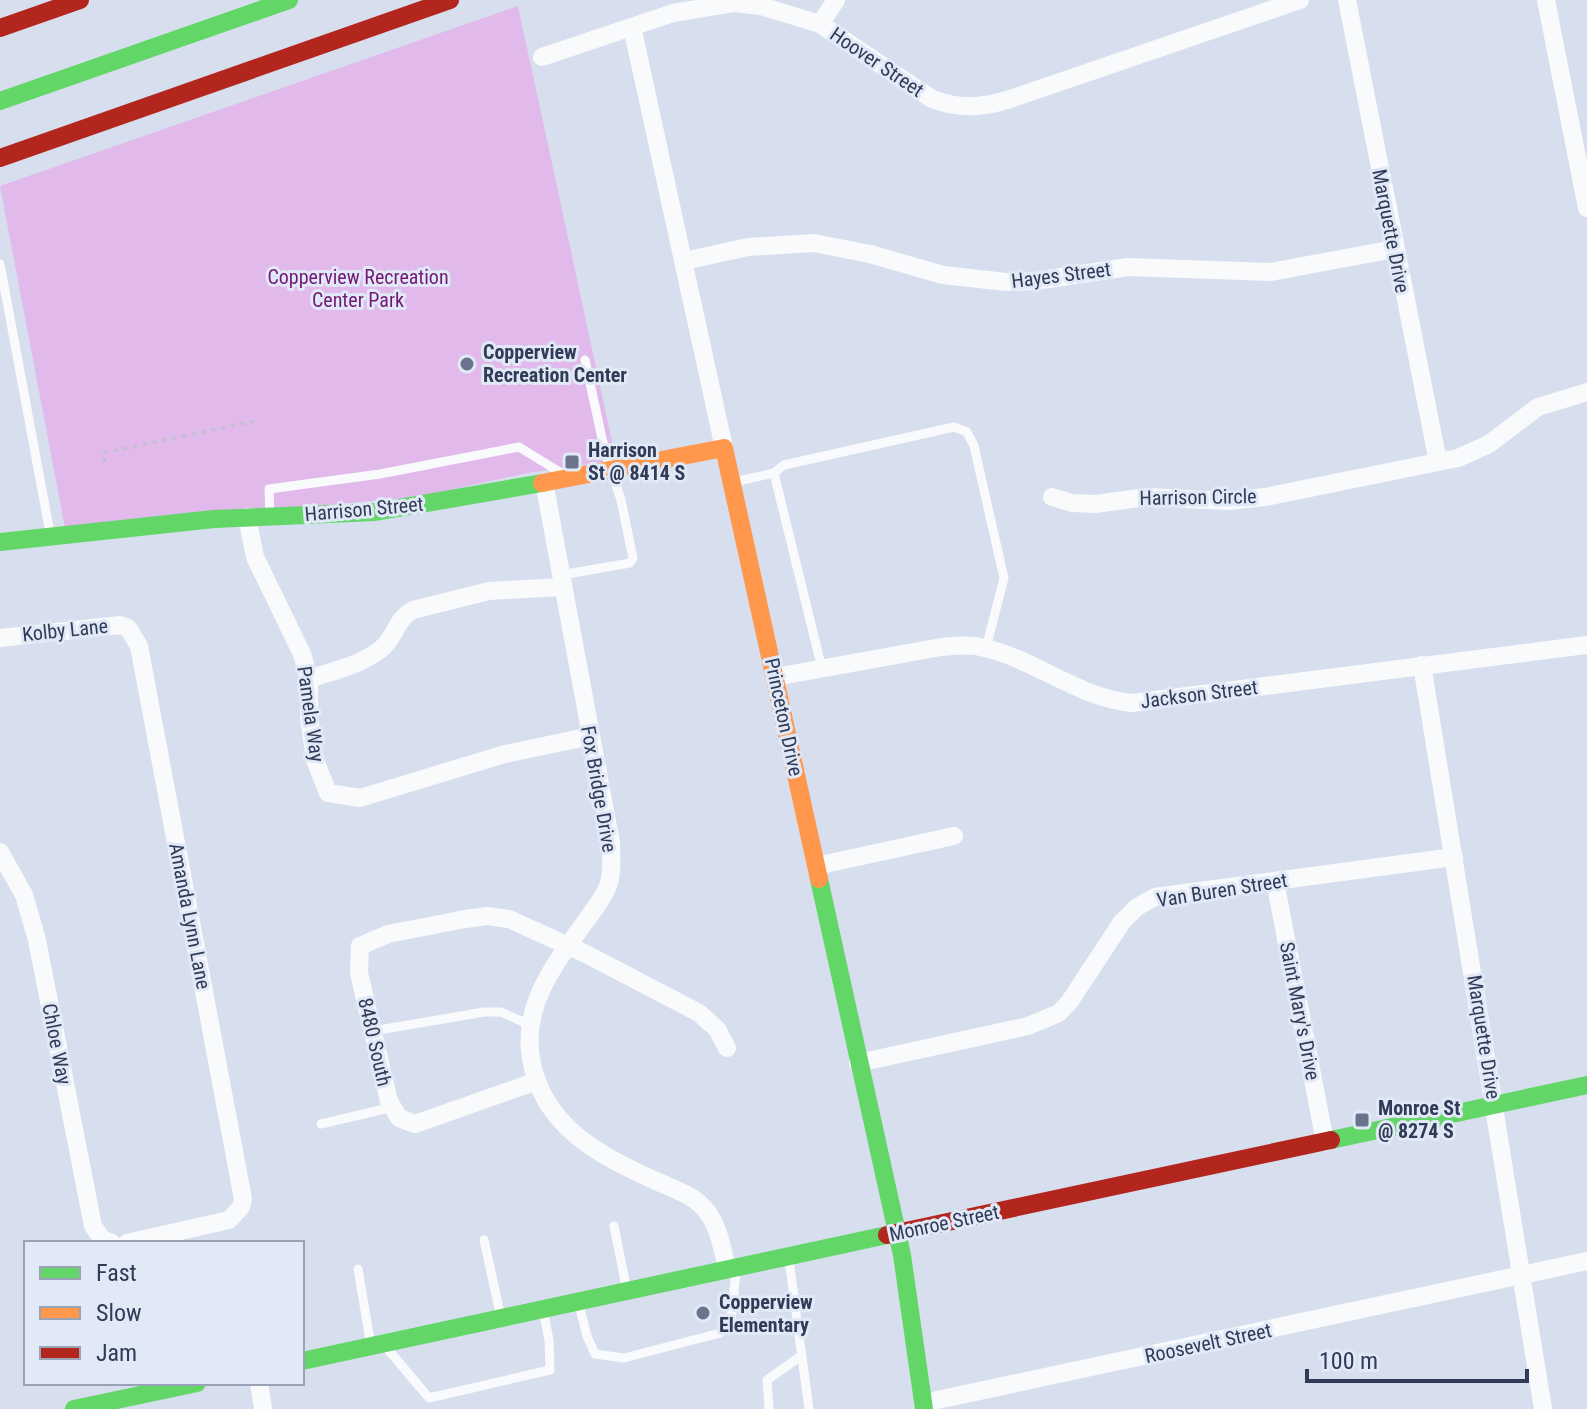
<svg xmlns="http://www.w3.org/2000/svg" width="1587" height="1409" font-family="'Roboto Condensed',sans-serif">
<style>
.green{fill:#e1baeb}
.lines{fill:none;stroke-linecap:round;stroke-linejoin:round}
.path{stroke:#bec0ca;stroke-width:3;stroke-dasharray:4 6;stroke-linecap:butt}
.lane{stroke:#f9fafc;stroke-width:9}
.street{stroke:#f9fafc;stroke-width:18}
.fast{stroke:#63d668;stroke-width:18}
.slow{stroke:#ff974d;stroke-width:18}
.jam{stroke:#b3261e;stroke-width:18}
.poi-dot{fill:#6a748c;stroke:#e1e8f6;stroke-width:3}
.labels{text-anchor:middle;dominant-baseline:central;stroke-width:6;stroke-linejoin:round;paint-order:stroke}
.street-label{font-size:20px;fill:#303b57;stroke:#e1e8f6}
.park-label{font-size:20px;fill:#741876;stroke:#e1e8f6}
.poi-label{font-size:20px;font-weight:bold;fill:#303b57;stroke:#e1e8f6;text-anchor:start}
</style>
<rect width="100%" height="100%" fill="#d7deee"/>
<polygon class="green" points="518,6 616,460 527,473 417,497 65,528 0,186"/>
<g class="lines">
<polyline class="path" points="105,462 103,453 255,421"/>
<g class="lane">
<polyline points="0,264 50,533"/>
<polyline points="734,482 774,473"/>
<polyline points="270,516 269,489 380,474 519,447 563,474"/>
<polyline points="561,575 630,563 633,558 621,500 605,452 585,360"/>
<polyline points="822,669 774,473 784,465 954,427 967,432 974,446 1004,578 986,648"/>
<polyline points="373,1031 484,1012 501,1012 530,1025"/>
<polyline points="321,1124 393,1107"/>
<polyline points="614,1226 627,1291"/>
<polyline points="484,1240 501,1318"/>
<polyline points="789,1260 809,1409"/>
<polyline points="358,1269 371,1346"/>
<polyline points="579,1305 587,1336 595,1354 624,1358 720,1333 731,1322 736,1271"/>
<polyline points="385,1346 429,1398 550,1370 549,1340 543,1310"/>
<polyline points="769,1409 767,1380 801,1356"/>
</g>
<g class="street">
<polyline points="1347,0 1438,462"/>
<polyline points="1546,0 1587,208"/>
<polyline points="820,24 836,0"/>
<polyline points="632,27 724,448"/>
<path d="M542,57L673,13L733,3L761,6L820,24L932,99C959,109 980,108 1007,100L1300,0"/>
<polyline points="684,261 748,247 814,243 870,254 943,275 1006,282 1035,281 1128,267 1271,272 1394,249"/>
<path d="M544,482L611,843C611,858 613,872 608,886C603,899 593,911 585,922C555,964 522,1004 531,1059C543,1127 599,1155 656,1181C669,1187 688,1193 699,1203C718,1219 722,1247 727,1269"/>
<polyline points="1052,497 1072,503 1095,504 1147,497 1229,501 1265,497 1458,458 1489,444 1538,407 1587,392"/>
<polyline points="247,517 255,557 302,654 309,679 309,717 315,760 328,793 360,798 505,754 591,736"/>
<polyline points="0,638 120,625 128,628 139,646 243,1199 241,1207 229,1220 127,1243"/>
<polyline points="1422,665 1543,1409"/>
<path d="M775,677L941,647C956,646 970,644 985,648C1036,660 1079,698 1132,703L1587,645"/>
<path d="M309,679C333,671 361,665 381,649C396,637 395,620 413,610L489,591L562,587"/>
<polyline points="0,852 24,895 37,940 93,1226 102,1239 112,1243"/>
<polyline points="816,866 954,836"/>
<polyline points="1275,881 1325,1142"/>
<polyline points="858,1063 1028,1026 1059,1013 1070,1001 1122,922 1137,907 1155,897 1454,857"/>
<polyline points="537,1081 415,1124 399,1118 389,1101 359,973 360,946 388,934 465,919 487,916 509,919 586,954 699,1013 717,1029 727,1048"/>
<polyline points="259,1383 263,1409"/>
<polyline points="923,1403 1587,1261"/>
</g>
<g class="fast">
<polyline points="0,101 289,0"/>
<polyline points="0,542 214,519 375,512 542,483"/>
<polyline points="819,879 902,1255 924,1409"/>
<polyline points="1331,1140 1587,1085"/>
<polyline points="302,1361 887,1235"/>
<polyline points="74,1409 197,1383"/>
</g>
<polyline class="slow" points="542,483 724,448 819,879"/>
<g class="jam">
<polyline points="0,28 80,0"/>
<polyline points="0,158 450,0"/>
<polyline points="887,1235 1331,1140"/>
</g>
</g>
<g class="poi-dot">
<circle cx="467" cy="364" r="8"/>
<rect x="564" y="454" width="16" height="16" rx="4"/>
<rect x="1354" y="1112" width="16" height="16" rx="4"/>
<circle cx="703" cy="1313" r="8"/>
</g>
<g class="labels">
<g class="street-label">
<text transform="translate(877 62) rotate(34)">Hoover Street</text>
<text transform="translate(1391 231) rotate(79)">Marquette Drive</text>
<text transform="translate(1061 275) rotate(-7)">Hayes Street</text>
<text transform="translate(1198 497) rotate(-1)">Harrison Circle</text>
<text transform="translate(364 509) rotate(-5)">Harrison Street</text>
<text transform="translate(65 630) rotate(-6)">Kolby Lane</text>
<text transform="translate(1199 694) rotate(-7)">Jackson Street</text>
<text transform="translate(311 714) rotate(82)">Pamela Way</text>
<text transform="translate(784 717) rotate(78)">Princeton Drive</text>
<text transform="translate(599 789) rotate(80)">Fox Bridge Drive</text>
<text transform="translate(1222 890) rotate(-9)">Van Buren Street</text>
<text transform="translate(190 916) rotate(79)">Amanda Lynn Lane</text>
<text transform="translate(1300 1011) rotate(79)">Saint Mary's Drive</text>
<text transform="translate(1484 1037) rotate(81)">Marquette Drive</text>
<text transform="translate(375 1042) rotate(77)">8480 South</text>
<text transform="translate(57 1044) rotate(79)">Chloe Way</text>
<text transform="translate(944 1223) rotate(-12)">Monroe Street</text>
<text transform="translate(1208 1343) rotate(-12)">Roosevelt Street</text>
</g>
<g class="park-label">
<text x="358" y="277">Copperview Recreation<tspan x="358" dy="23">Center Park</tspan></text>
</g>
<g class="poi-label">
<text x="483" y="352">Copperview<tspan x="483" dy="23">Recreation Center</tspan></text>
<text x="588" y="450">Harrison<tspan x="588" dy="23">St @ 8414 S</tspan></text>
<text x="1378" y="1108">Monroe St<tspan x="1378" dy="23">@ 8274 S</tspan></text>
<text x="719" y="1302">Copperview<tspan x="719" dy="23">Elementary</tspan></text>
</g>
</g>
<rect x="24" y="1241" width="280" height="144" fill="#e1e8f6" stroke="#9aa3b6" stroke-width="2"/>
<rect x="40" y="1267" width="40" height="12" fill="#63d668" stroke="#9aa3b6" stroke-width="2"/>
<text x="96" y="1281" font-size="24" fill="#303b57">Fast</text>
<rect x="40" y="1307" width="40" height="12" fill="#ff974d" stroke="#9aa3b6" stroke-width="2"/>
<text x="96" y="1321" font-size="24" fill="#303b57">Slow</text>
<rect x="40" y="1347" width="40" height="12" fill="#b3261e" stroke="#9aa3b6" stroke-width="2"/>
<text x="96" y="1361" font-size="24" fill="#303b57">Jam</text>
<path d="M1307 1369v12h220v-12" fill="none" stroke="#303b57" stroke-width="4"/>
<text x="1319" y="1369" font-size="24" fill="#303b57" stroke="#e1e8f6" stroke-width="6" paint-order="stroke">100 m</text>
</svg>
